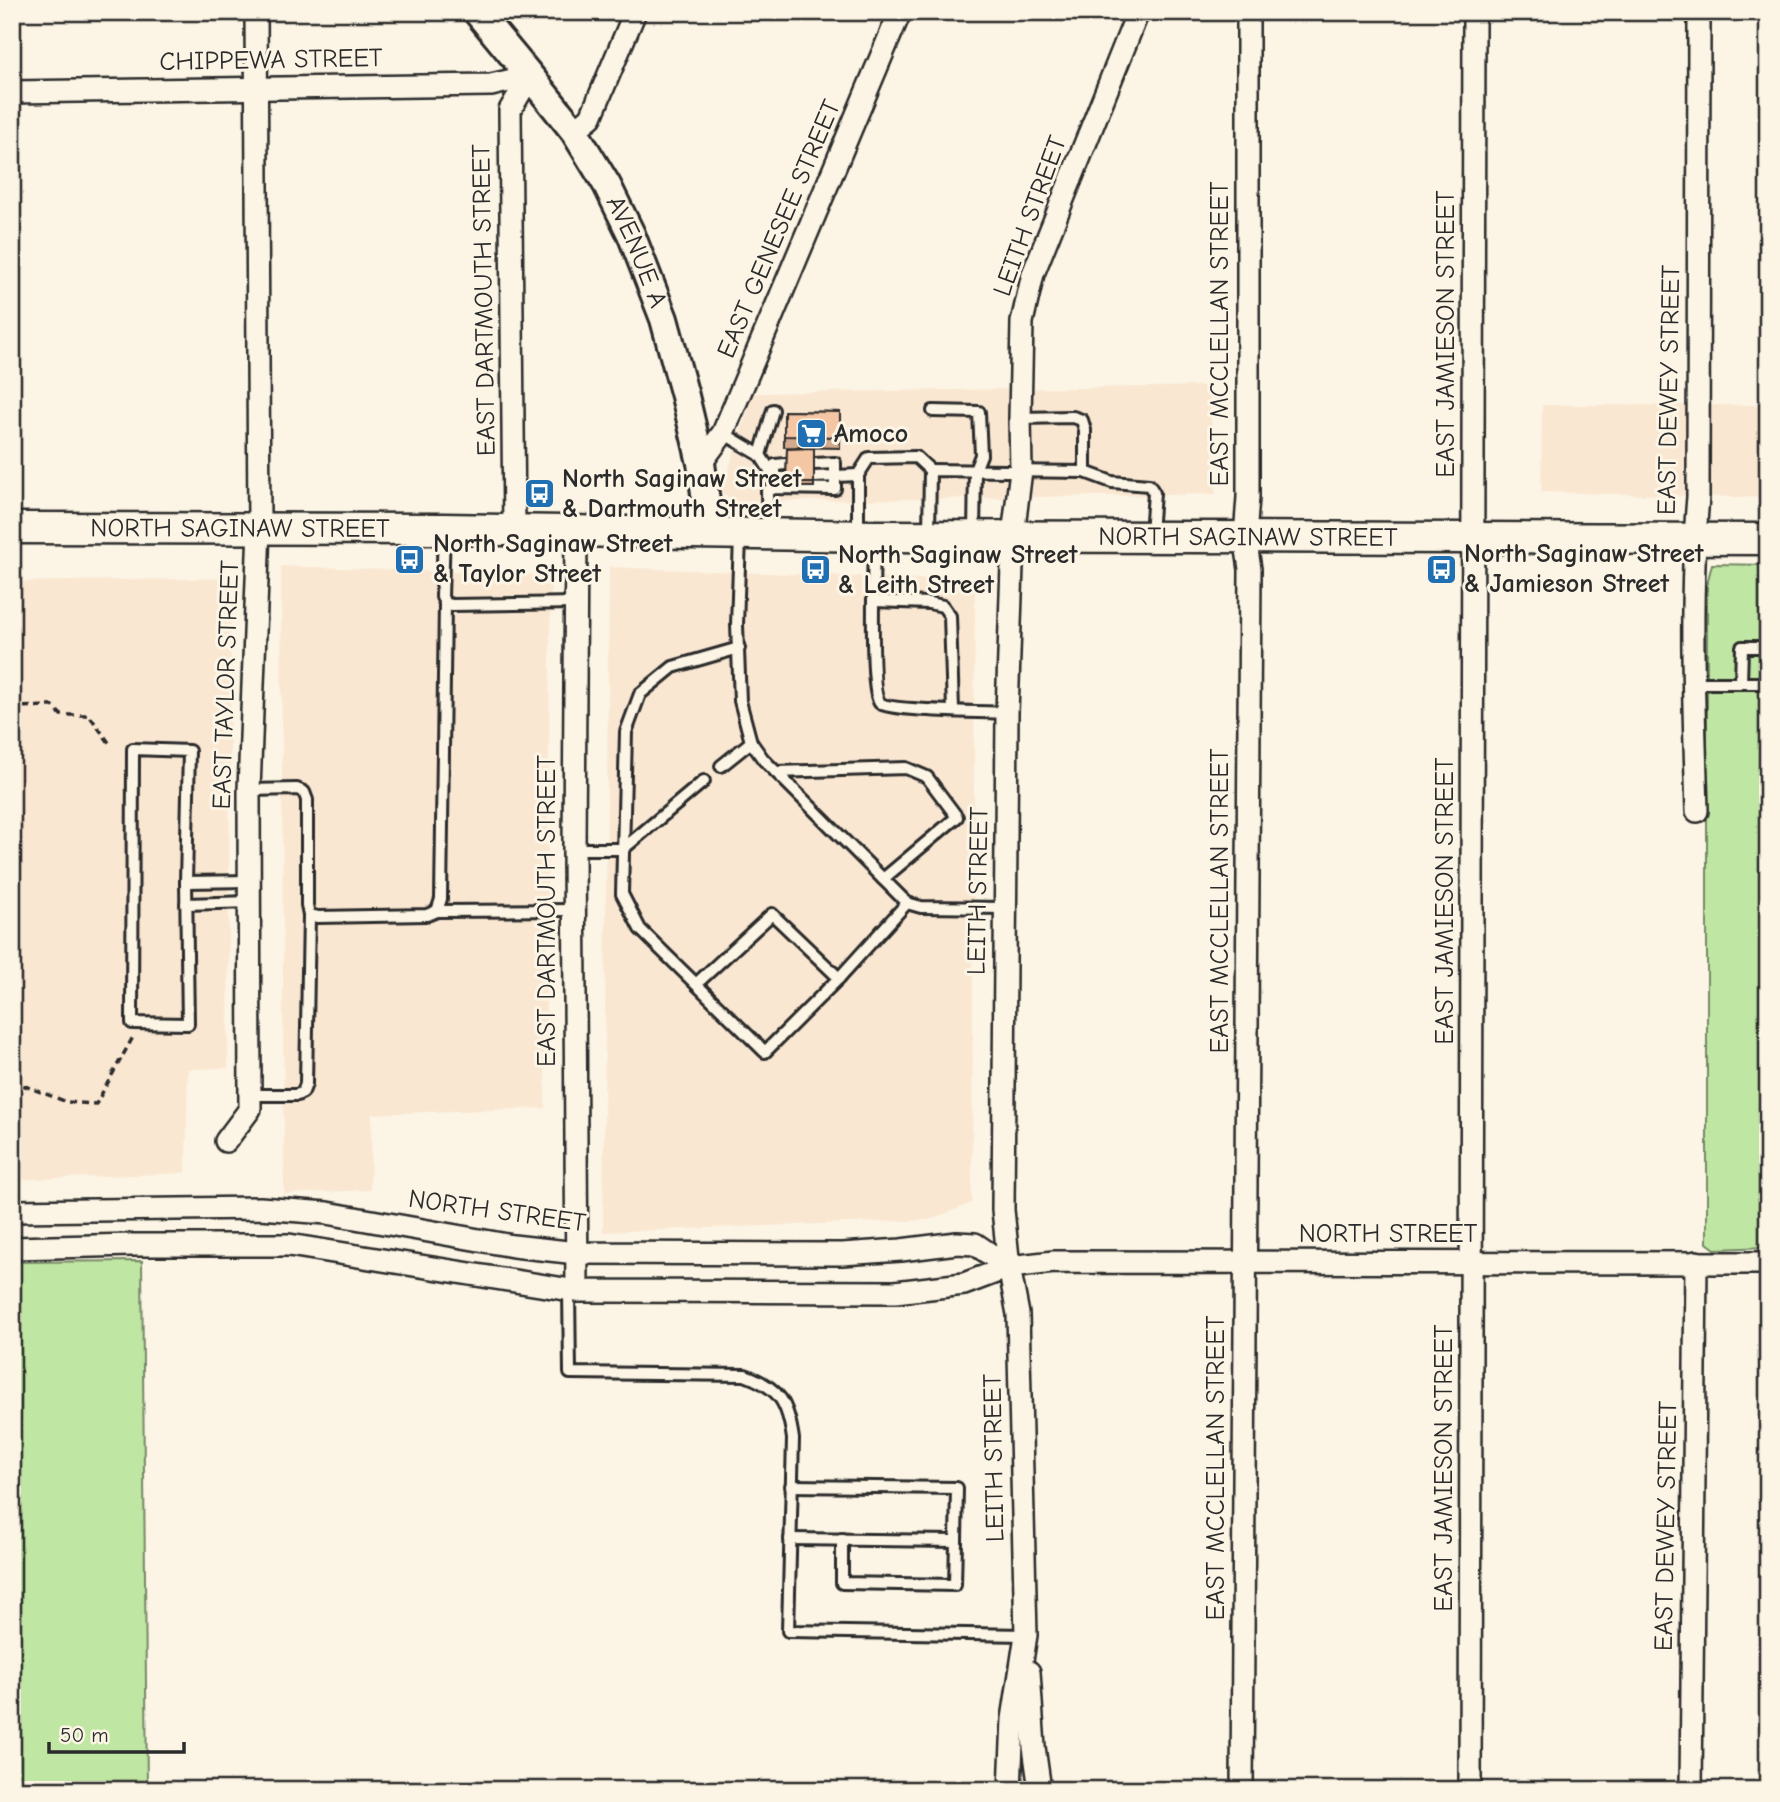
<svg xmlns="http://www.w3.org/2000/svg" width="1780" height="1802" font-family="'Comic Neue',sans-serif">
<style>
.built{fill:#fae7d2}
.green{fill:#bfe6a2;stroke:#758866;stroke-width:2}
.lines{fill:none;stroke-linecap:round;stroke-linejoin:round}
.service-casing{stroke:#2b2b2b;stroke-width:16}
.minor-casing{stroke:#2b2b2b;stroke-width:26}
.tertiary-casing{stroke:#2b2b2b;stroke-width:32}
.secondary-casing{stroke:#2b2b2b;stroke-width:35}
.path{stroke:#2b2b2b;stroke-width:3.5;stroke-dasharray:7 5;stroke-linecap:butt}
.service{stroke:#fcf5e5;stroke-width:10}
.minor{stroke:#fcf5e5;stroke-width:21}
.tertiary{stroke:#fcf5e5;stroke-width:26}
.secondary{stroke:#fcf5e5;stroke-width:30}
.wall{fill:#d2aa8d;stroke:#2b2b2b;stroke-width:2}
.building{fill:#f4c6a4;stroke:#2b2b2b;stroke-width:2}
.labels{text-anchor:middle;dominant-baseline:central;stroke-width:6;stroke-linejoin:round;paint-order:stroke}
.street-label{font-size:26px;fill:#2b2b2b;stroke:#fcf5e5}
.poi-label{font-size:26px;font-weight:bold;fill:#2b2b2b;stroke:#fcf5e5;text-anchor:start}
</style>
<rect width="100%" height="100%" fill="#fcf5e5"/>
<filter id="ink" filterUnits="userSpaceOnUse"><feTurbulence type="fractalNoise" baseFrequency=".0143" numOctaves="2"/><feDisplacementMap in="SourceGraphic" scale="14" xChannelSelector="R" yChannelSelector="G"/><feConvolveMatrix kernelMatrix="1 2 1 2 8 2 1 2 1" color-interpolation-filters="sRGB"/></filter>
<g filter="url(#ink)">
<g class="built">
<polygon points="1209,386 1216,494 737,502 721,493 753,393"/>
<polygon points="1542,405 1768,405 1768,498 1541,492"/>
<polygon points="281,566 551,575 545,1108 372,1114 370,1190 284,1194"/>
<polygon points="609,567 975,581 972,1203 929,1220 603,1232"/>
<polygon points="231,578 228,1068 188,1069 186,1173 12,1180 12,582"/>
</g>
<g class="green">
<polygon points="1712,564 1768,565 1768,1247 1715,1249 1707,1243 1707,584"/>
<polygon points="142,1261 147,1790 12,1790 12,1262"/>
</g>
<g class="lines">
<defs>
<g id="service">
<polyline points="933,411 979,412 981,455 975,470 974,533"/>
<polyline points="1020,418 1073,417 1082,420 1085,430 1085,472"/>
<polyline points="723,433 760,455 775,478 786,478"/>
<polyline points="760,455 773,410"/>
<polyline points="858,475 869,458 916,457 930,470"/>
<polyline points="814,477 858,475 858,533"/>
<polyline points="775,478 775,465 786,464"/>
<polyline points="768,533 767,491 775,488 835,489 835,463 814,464"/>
<polyline points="929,533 930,470 1085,472 1112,482 1149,485 1154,493 1151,534"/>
<polyline points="740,537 737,625 740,701 751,742 763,759 907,903 921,907 1006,908"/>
<path d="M874,538C874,561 869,693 880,703C888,711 989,712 1007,713"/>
<polyline points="874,601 929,603 943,606 950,616 953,710"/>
<polyline points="445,603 452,605 576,603"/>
<polyline points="739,648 673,667 640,694 626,732 622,894 640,929 765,1052 839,978 907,903"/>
<polyline points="1694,683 1768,683"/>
<polyline points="1741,683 1742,647 1768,647"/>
<polygon points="133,749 189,751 186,882 188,1024 132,1023"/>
<polyline points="721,766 751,742"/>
<polyline points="776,772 906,768 927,777 957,817 883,879"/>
<polyline points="249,790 297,789 304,792 307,800 307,905 309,915"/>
<polyline points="574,849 623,849 704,781"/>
<polyline points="186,882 250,881"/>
<polyline points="186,904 250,902"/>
<polyline points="437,911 574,910"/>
<polyline points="696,984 772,914 839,978"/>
<polyline points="251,1095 297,1095 303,1092 306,1084 309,915 318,917 427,915 437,911 441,899 445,603 442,597 444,529"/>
<path d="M569,1290L570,1373L745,1375C780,1388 788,1403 793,1439L788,1631L1026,1635"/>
<polyline points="790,1539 956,1541 957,1488 791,1486"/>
<polyline points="842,1539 842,1583 955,1585 956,1541"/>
</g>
<g id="minor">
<polyline points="12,92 491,85 530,76"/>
<polyline points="574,131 591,117 635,12"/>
<polyline points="701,463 723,433 900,12"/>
<polyline points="514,529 510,110 530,76"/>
<polyline points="576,530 574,849 577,1291"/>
<path d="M1697,811C1694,707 1689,601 1698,497L1699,12"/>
<polyline points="226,1141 250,1109 249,790 259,528 256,12"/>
<polyline points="12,1211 260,1208 327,1213 513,1246 577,1253 842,1254 901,1250 957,1243 975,1244 1009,1267"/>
<polyline points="12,1248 133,1245 289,1245 577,1291 895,1292 964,1284 1009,1267 1054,1262 1768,1263"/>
<polyline points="1029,1672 1034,1747 1040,1790"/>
<polyline points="1010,1790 1013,1719 1026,1635 1018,1314 1009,1267 1003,1210 1007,713 1013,536 1021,470 1020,418 1022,322 1033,274 1138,12"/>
<polyline points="1242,1790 1250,569 1245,537 1248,497 1248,12"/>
<polyline points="1470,1790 1474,12"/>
<polyline points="1691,1790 1696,1262"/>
</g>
<g id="tertiary">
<path id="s1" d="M477,12L530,76L574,131L607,185L631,234L664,319L685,396L701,463L710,533"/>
</g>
<g id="secondary">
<path id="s2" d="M12,528L444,529L874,536L1768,539"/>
</g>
</defs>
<use href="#service" class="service-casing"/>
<use href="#minor" class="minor-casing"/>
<use href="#tertiary" class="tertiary-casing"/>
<use href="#secondary" class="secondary-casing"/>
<g class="path">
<polyline points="12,707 53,706 61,715 89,715 110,744"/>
<polyline points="12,1081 67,1102 96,1104 133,1037"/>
</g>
<use href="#service" class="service"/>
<use href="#minor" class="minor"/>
<use href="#tertiary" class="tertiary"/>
<use href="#secondary" class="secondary"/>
</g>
<g class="wall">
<polygon points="784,411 840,412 840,448 784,447"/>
<polygon points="814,448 814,487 786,487 787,449"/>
</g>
<g class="building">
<polygon points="784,411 840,412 840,437 784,436"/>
<polygon points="814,448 814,483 786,483 787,449"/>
</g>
</g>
<defs>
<symbol id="supermarket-square" viewBox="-11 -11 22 22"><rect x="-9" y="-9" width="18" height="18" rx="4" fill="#1f6fb2" stroke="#fcf5e5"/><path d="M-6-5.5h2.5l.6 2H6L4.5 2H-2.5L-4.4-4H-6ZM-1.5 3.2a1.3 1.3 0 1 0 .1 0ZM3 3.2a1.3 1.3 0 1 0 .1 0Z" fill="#fff"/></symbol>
<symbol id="bus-square" viewBox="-11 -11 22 22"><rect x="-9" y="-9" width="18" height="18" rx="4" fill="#1f6fb2" stroke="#fcf5e5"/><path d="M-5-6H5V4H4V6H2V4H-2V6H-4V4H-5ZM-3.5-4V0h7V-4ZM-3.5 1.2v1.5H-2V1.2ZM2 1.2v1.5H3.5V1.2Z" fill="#fff"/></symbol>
</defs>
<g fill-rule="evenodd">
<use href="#supermarket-square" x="794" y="416" width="35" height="35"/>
<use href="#bus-square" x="522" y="476" width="35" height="35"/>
<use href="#bus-square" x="392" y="542" width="35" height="35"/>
<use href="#bus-square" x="1424" y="552" width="35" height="35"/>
<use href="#bus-square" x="798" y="552" width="35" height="35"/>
</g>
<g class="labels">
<g class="street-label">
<text transform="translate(271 60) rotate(-1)">CHIPPEWA STREET</text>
<text transform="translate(1030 216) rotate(-70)">LEITH STREET</text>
<text transform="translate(779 229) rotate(-67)">EAST GENESEE STREET</text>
<text stroke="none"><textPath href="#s1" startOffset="290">AVENUE A</textPath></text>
<text transform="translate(484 300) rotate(-91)">EAST DARTMOUTH STREET</text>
<text transform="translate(1220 334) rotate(-90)">EAST MCCLELLAN STREET</text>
<text transform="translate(1446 334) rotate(-90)">EAST JAMIESON STREET</text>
<text transform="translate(1669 390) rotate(-89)">EAST DEWEY STREET</text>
<text stroke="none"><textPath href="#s2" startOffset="228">NORTH SAGINAW STREET</textPath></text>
<text stroke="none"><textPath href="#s2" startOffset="1236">NORTH SAGINAW STREET</textPath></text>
<text transform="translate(226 685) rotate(-88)">EAST TAYLOR STREET</text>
<text transform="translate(978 891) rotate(-89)">LEITH STREET</text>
<text transform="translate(1220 901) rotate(-90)">EAST MCCLELLAN STREET</text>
<text transform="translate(1445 901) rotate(-90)">EAST JAMIESON STREET</text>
<text transform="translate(547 911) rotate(-90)">EAST DARTMOUTH STREET</text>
<text transform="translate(497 1211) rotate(8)">NORTH STREET</text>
<text x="1388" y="1234">NORTH STREET</text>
<text transform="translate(994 1458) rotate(-91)">LEITH STREET</text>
<text transform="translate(1216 1468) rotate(-90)">EAST MCCLELLAN STREET</text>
<text transform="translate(1444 1468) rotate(-90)">EAST JAMIESON STREET</text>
<text transform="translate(1666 1526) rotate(-89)">EAST DEWEY STREET</text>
</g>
<g class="poi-label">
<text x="834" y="434">Amoco</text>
<text x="562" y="479">North Saginaw Street<tspan x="562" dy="30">&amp; Dartmouth Street</tspan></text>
<text x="433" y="544">North Saginaw Street<tspan x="433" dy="30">&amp; Taylor Street</tspan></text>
<text x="1464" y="554">North Saginaw Street<tspan x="1464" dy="30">&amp; Jamieson Street</tspan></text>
<text x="838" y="555">North Saginaw Street<tspan x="838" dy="30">&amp; Leith Street</tspan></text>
</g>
</g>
<rect width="1780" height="1802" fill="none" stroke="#fcf5e5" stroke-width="42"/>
<rect x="21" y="21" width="1738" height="1760" fill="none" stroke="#2b2b2b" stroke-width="2.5" filter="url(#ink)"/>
<path d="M49 1742v10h135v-10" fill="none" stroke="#2b2b2b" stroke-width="3.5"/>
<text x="60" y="1742" font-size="21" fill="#2b2b2b" stroke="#fcf5e5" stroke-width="5" paint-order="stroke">50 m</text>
</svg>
